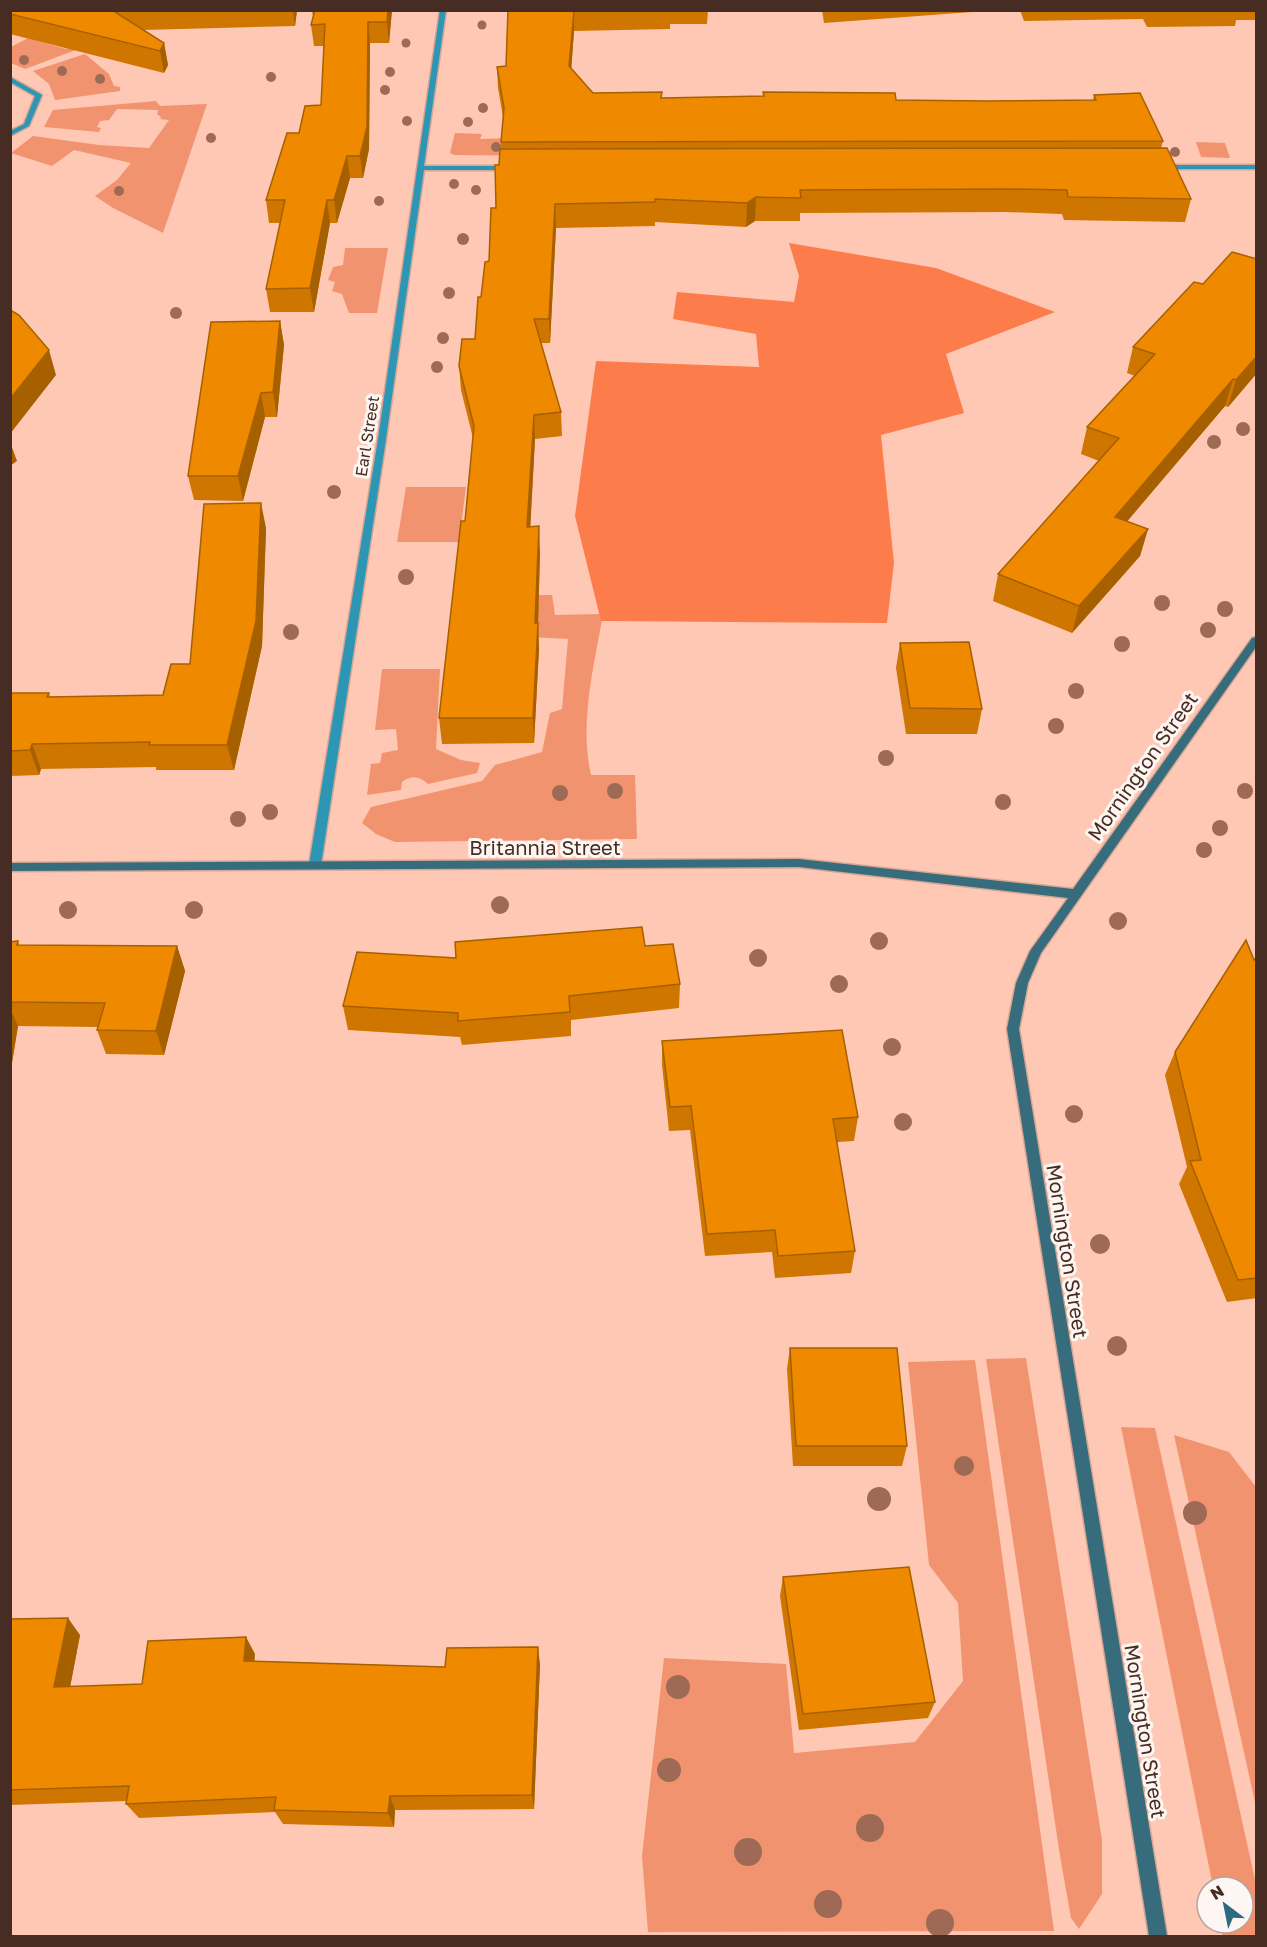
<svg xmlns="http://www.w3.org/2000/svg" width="1267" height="1947" font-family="'Golos Text',sans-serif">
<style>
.green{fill:#f2936f}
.forest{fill:#fc7d4b}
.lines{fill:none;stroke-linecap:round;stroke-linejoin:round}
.street-casing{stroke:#d6a694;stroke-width:3}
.secondary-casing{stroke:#d6a694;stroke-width:3}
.street{fill:#2c96b4;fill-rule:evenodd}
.secondary{fill:#376c7d;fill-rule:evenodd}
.tree{fill:#9e6a56}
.wall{fill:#ce7600}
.shaded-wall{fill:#a76000}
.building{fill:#ef8900;stroke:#a76000;stroke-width:1.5}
.labels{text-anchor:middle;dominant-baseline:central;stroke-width:6;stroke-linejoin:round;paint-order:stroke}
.far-street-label{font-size:16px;fill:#462c22;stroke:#fdf6f3}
.street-label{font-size:20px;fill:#462c22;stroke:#fdf6f3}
</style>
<rect width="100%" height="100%" fill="#ffc8b4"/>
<g class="green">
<polygon points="89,36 81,48 25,69 11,63 11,47 28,38 66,49"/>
<polygon points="85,54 109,74 114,86 120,87 120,91 55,100 49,84 33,71"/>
<polygon points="156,101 160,106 207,104 163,233 113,208 95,196 117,180 131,163 74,150 52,166 11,153 33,136 99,145 149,148 169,120 160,119 161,117 157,114 158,110 117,109 109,120 100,121 97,127 101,128 99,132 44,127 53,110"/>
<polygon points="455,133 482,134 480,139 514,138 559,156 454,155 450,153"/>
<polygon points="1196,142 1225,143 1230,158 1201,157"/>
<polygon points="345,248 388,248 377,313 349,313 342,294 332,291 335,282 328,280 333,267 343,265"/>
<polygon points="406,487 466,487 459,542 397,542"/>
<path d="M522,595H552L555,615L603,614C594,666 579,723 591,775H635L637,839L395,842L376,834L362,823L371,807L482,781L495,765L542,752L550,713L562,709L568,639L513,636Z"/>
<path d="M382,669H440L436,749L461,760L480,763L477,773L428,784C419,776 412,775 402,782L401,790L367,795L371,764L380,763L382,753L398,750L396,729L375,730Z"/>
<polygon points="1026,1358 1102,1840 1102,1894 1079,1929 1071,1918 1060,1856 986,1359"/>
<polygon points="975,1360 1054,1931 648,1932 642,1856 664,1658 786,1664 794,1753 915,1742 963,1681 958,1603 929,1565 908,1362"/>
<polygon points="1121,1427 1155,1428 1256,1884 1256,1936 1223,1936 1220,1923 1243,1923 1243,1887 1213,1887"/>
<polygon points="1174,1435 1229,1452 1256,1487 1256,1807"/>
</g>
<polygon class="forest" points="789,243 936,268 1055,312 946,354 964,413 881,435 894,563 887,623 601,621 575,516 596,361 759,367 756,334 673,319 677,292 794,302 799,276"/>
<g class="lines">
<defs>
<g id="street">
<polygon points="440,10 446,10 424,166 511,166 515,168 511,170 424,170 386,439 321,865 315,869 309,865 378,439"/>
<polygon points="10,77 42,95 29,126 10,136 10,131 24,124 35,96 10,82"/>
<rect x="1159" y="165" width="97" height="4"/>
</g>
<polygon id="secondary" points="1256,637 1256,647 1041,953 1028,983 1019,1029 1167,1936 1149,1936 1007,1029 1016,983 1030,951 1068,898 799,867 10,871 10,863 799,859 1073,889 1252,638"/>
</defs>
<use href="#street" class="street-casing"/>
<use href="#secondary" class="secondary-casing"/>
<use href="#street" class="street"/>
<use href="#secondary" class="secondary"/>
</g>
<g class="tree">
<circle cx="482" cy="25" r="4.5"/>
<circle cx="406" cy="43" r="4.5"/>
<circle cx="24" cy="60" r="5"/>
<circle cx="62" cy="71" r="5"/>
<circle cx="390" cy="72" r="5"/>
<circle cx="271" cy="77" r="5"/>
<circle cx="100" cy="79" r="5"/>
<circle cx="385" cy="90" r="5"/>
<circle cx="483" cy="108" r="5"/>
<circle cx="407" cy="121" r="5"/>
<circle cx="468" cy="122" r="5"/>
<circle cx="211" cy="138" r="5"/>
<circle cx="496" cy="147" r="5"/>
<circle cx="1175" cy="152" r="5"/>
<circle cx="454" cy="184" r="5"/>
<circle cx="476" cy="190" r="5"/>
<circle cx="119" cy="191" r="5"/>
<circle cx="379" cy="201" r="5"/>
<circle cx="463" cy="239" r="6"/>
<circle cx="449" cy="293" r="6"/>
<circle cx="176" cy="313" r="6"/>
<circle cx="443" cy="338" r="6"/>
<circle cx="437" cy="367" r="6"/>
<circle cx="1243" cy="429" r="7"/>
<circle cx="1214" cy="442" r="7"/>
<circle cx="334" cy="492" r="7"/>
<circle cx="406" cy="577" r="8"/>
<circle cx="1162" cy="603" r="8"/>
<circle cx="1225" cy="609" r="8"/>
<circle cx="1208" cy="630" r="8"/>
<circle cx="291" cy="632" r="8"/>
<circle cx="1122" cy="644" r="8"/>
<circle cx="1076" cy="691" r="8"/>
<circle cx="1056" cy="726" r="8"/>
<circle cx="886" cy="758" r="8"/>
<circle cx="615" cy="791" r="8"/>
<circle cx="1245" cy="791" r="8"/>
<circle cx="560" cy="793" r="8"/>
<circle cx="1003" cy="802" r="8"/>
<circle cx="270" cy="812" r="8"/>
<circle cx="238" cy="819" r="8"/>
<circle cx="1220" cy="828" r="8"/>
<circle cx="1204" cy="850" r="8"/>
<circle cx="500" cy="905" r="9"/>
<circle cx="68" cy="910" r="9"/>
<circle cx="194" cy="910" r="9"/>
<circle cx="1118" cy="921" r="9"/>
<circle cx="879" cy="941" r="9"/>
<circle cx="758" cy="958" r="9"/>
<circle cx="839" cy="984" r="9"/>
<circle cx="892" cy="1047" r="9"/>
<circle cx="1074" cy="1114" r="9"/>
<circle cx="903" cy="1122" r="9"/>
<circle cx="1100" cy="1244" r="10"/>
<circle cx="1117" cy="1346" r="10"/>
<circle cx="964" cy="1466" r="10"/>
<circle cx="879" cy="1499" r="12"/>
<circle cx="1195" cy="1513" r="12"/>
<circle cx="678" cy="1687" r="12"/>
<circle cx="669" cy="1770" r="12"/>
<circle cx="870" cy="1828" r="14"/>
<circle cx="748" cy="1852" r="14"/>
<circle cx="828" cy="1904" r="14"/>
<circle cx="940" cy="1923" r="14"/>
</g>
<g class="wall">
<polygon points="10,10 297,10 295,26 142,30 164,43 168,65 164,73 10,34"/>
<polygon points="312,10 392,10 389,43 370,43 369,149 363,178 350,178 337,223 330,223 314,312 270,312 266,289 280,223 269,223 266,200 299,133 321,105 324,46 314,46 311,25 313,17"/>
<polygon points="508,10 708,10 707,24 670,24 670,29 574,31 571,68 593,93 662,98 763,96 763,92 896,100 985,101 1093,100 1094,95 1163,141 1161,148 1191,199 1185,222 1064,220 1062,214 1006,212 800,213 800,221 755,221 746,227 655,222 655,226 556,228 550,343 541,343 561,412 562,436 535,439 530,527 540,552 538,624 539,649 534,743 442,744 439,718 465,521 473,438 461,390 459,366 475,339 481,297 489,261 496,208 499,165 501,149 501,142 503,117 498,88 497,67 506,66"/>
<polygon points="822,10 999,10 824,23"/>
<polygon points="1020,10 1257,10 1257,20 1236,20 1235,26 1147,27 1143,19 1024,21"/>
<polygon points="1203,284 1257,373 1228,407 1225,406 1127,521 1148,529 1140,556 1072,633 993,601 998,574 1099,461 1081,454 1087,427 1135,376 1127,373 1133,347"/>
<polygon points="280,321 284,345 277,417 265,417 243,501 194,500 188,476"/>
<polygon points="266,528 262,646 234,770 156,770 156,767 41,769 39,775 10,776 10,693 49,693 50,697 163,695 190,664"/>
<polygon points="900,643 982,709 977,734 906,734 896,668"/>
<polygon points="18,941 19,945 177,946 185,971 164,1055 106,1054 97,1030 98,1027 18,1026 10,1075 10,942"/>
<polygon points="645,946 680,984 679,1008 571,1020 571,1036 462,1045 460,1037 348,1030 343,1006 456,958"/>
<polygon points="1257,956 1257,1298 1227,1302 1179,1184 1187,1167 1165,1075 1175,1052"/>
<polygon points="662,1041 858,1117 854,1141 837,1142 855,1251 851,1273 775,1278 772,1252 705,1256 690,1130 669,1131 662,1065"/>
<polygon points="790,1348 907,1446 902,1466 793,1466 787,1369"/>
<polygon points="783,1577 935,1702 928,1718 799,1730 780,1596"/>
<polygon points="10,1619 80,1635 70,1687 142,1684 255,1654 254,1661 445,1667 540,1664 534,1809 395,1810 394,1827 283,1824 275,1812 139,1818 126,1804 127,1801 10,1805"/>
</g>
<g class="shaded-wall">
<polygon points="293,10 297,10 295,26"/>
<polygon points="388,10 392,10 389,43 387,22"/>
<polygon points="574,11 574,31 570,87 569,66"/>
<polygon points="368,22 370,43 369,149 363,178 360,156"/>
<polygon points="164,43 168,65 164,73 160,51"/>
<polygon points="347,156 350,178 337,223 334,200"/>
<polygon points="756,197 755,221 746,227 747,203"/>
<polygon points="327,200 330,223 314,312 310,288"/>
<polygon points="555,204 556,228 550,343 549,319"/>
<polygon points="280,321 284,345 277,417 273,392"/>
<polygon points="49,350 56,375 10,434 10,399"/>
<polygon points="1257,356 1257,373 1228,407 1236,380"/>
<polygon points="1233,379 1225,406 1108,544 1115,517"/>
<polygon points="261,393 265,417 243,501 238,476"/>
<polygon points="534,415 535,439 529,552 527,527"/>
<polygon points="10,442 17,461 10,466"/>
<polygon points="261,503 266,528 262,646 234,770 227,745"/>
<polygon points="539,526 540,552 538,624 539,649 534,743 533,718 535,623"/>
<polygon points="1148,529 1140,556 1072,633 1079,606"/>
<polygon points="32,744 41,769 39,775 30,750"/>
<polygon points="177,946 185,971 164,1055 156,1031"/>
<polygon points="10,1008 18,1026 10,1075"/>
<polygon points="68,1618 80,1635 67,1703 54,1687"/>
<polygon points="246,1637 255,1654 253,1678 244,1661"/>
<polygon points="538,1647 540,1664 534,1809 532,1795"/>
<polygon points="390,1796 395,1810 394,1827 388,1813"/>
</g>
<g class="building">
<polygon points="10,10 112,10 164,43 160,51 10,14"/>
<polygon points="315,10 388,10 387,22 368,22 367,127 360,156 347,156 334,200 327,200 310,288 266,289 285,200 266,200 287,133 299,133 305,106 321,105 325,24 311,25"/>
<polygon points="508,10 578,10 574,11 569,66 593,93 662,92 661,98 764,96 763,92 895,93 896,100 985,101 1096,100 1094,95 1140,93 1163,141 501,142 504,108 497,67 506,66"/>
<polygon points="1167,148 1191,199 1068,197 1067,190 1010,189 800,190 801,198 756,197 747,203 655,199 655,202 555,204 549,319 534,319 561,412 534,415 527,527 539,526 535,623 538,623 533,718 439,718 461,521 465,521 474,426 459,366 462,339 475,339 478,297 481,297 485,262 489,261 491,208 496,208 495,165 499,165 500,149"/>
<polygon points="1232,252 1257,259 1257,356 1236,380 1233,379 1115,517 1148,529 1079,606 998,574 1119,438 1087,427 1155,354 1133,347 1194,282 1203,284"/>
<polygon points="10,310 19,315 49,350 10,399"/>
<polygon points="280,321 273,392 261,393 238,476 188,476 211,322"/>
<polygon points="261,503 256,621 227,745 149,745 150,742 32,744 30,750 10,751 10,693 49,693 47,697 163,695 171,664 190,664 204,504"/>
<polygon points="969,642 982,709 910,708 900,643"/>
<polygon points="642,927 645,946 673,944 680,984 569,996 570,1012 458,1021 458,1013 343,1006 357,952 456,958 455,942"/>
<polygon points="1246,940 1254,960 1257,956 1257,1278 1238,1280 1190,1161 1201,1160 1175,1052"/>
<polygon points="18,941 17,945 177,946 156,1031 97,1030 105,1003 10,1002 10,942"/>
<polygon points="842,1030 858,1117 833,1119 855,1251 778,1256 775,1230 707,1234 691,1106 670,1107 662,1041"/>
<polygon points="790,1348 897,1348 907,1446 796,1446"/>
<polygon points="909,1567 935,1702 803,1714 783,1577"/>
<polygon points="68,1618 54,1687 142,1684 148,1641 246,1637 244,1661 445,1667 447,1648 538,1647 532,1795 390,1796 388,1813 274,1810 276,1797 126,1804 129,1786 10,1790 10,1619"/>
</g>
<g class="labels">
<g class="far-street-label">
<text transform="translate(367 436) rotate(-81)">Earl Street</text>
</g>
<g class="street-label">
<text transform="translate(1142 766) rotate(-55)">Mornington Street</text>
<text x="545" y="847">Britannia Street</text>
<text transform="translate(1068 1251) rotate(81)">Mornington Street</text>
<text transform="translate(1146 1731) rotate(81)">Mornington Street</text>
</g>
</g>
<rect width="1267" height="1947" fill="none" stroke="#462c22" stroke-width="24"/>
<g transform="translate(1225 1905) rotate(328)"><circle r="28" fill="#fdf6f3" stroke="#b4a59f" stroke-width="1.5"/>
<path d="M0-4.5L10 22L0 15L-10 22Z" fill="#2b6c80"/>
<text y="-9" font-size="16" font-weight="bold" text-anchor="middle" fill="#462c22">N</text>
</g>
</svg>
